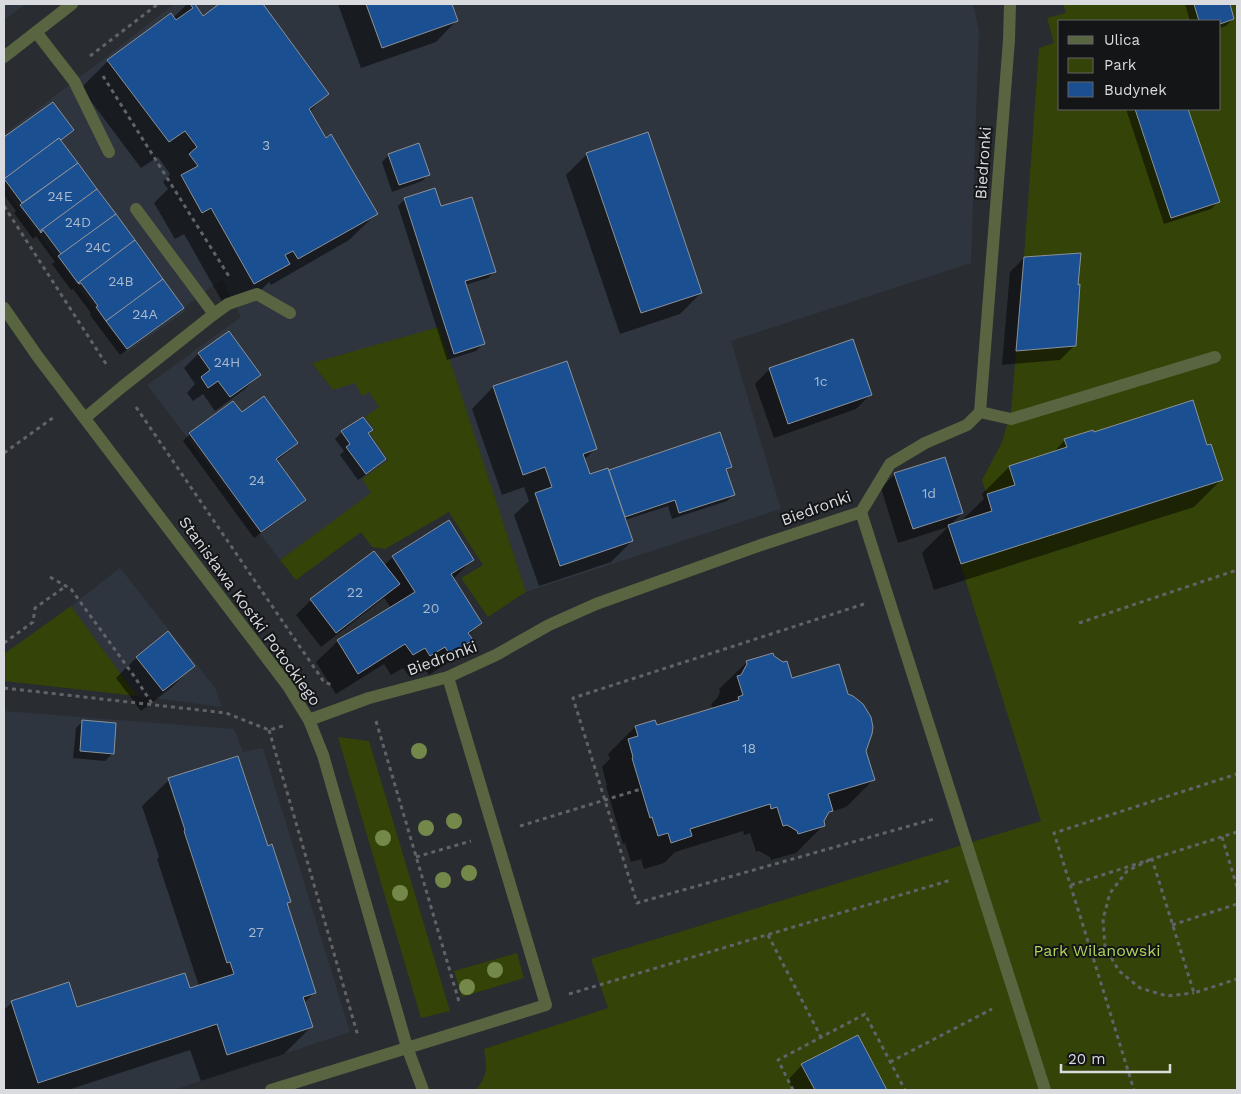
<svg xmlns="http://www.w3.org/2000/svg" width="1241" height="1094" font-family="'Work Sans',sans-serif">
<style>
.built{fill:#2e353f}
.green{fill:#344308;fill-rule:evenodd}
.shadow{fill:#0007}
.building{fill:#1a4f92;stroke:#8c9197}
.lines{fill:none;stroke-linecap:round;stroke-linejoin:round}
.path{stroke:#606368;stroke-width:3;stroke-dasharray:4 4;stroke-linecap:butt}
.minor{stroke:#596541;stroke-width:12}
.tree{fill:#748949}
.labels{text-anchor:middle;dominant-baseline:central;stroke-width:4;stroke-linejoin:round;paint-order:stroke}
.number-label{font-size:14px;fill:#a9b8cc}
.street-label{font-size:16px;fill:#d9dbdf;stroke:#131517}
.park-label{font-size:16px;fill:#b1d55c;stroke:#131517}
</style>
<rect width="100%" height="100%" fill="#292c31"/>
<g class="built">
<polygon points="4,4 26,4 4,20"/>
<polygon points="174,4 973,4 979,31 971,263 731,341 781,509 526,592 439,328 312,363 333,390 355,382 369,392 380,407 375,430 371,433 388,460 372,493 280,560 147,385 241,317 222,279 185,307 186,311 127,352 4,188 4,134 88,71"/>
<polygon points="120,568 215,688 222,707 137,696 71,606"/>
<polygon points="4,711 234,729 243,752 263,748 350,1032 174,1090 4,1090"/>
</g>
<g class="green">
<path d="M1063,4H1237V1090H476C488,1074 487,1068 484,1049L608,1008L591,959L1041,821L948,525L992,510L982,480L1002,442L1011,411L1024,257L1039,48L1054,43L1047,18L1066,13ZM1060,21H1220V109H1060Z"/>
<polygon points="439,327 526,592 488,617 461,578 483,565 449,512 385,549 372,547 361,532 296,580 280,560 371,493 362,479 388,460 370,433 375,430 365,417 379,407 369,392 362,396 355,383 333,390 312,363"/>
<polygon points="71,606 137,696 4,681 4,654"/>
<polygon points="338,737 369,741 450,1011 421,1018"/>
<polygon points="517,953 524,978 462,997 454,971"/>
</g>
<g class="shadow">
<polygon points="187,4 193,4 203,17 221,4 261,4 327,94 309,112 326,139 376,214 349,240 271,285 269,282 261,290 227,310 184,234 175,239 154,203 168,189 163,182 170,174 158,157 141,168 81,88 108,61 173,18"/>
<polygon points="338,4 451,4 457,20 436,42 361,68"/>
<polygon points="1185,4 1228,4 1233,19 1226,26 1220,28 1220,21 1190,21"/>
<polygon points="53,103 72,130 60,141 183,307 176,314 120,355 90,315 91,313 73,289 71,290 52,264 55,262 36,236 33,239 14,213 16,211 4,195 4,139"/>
<polygon points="1126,109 1187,109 1218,202 1211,209 1164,224"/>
<polygon points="587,154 701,293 680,314 620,334 566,175"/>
<polygon points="389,155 429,174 422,181 392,192 382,162"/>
<polygon points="405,199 440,208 495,271 488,278 465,285 483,344 476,351 447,360 398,206"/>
<polygon points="1024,258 1076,287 1074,346 1060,360 1002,365 1010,272"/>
<polygon points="228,333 259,375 245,389 215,411 203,394 193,401 187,393 195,384 184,368 198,354"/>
<polygon points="566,363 595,449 584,460 589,475 608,472 719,434 730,467 725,472 734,494 727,501 672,519 668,506 625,520 632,541 611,562 539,586 514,515 529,501 524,487 502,495 472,409 493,387"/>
<polygon points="770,369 871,394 856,409 774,438 755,384"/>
<polygon points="241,414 297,443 290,450 276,461 304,500 297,507 254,538 183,441 190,434"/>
<polygon points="342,432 367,433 385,459 378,466 358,480 340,455 344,451 335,439"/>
<polygon points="1093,434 1206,446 1221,480 1194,507 934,590 922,553 948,527 898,543 881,488 895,474 962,513 949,526 960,522 984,499 982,494 1009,467 1052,454 1065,440"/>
<polygon points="449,522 472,560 453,579 480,623 468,636 471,640 450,661 429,675 424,667 409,676 403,668 391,675 384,664 336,694 316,662 338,641 391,608 384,598 321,647 296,615 311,600 374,552 384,565 393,557"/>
<polygon points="772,654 791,679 864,751 873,780 846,807 830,812 824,818 823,826 796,853 771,860 770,857 759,851 756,852 750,833 744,835 743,831 675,852 664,863 644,869 641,859 631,862 625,843 623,844 606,786 607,785 602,767 610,759 608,754 635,727 655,722 656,727 713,710 711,704 718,697 720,692 719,689 746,663"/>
<polygon points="137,657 193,666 172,687 141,711 116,678"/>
<polygon points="83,721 112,754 105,761 73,758 76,728"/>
<polygon points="169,780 267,848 289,902 286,905 315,992 303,1004 311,1027 284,1054 201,1081 190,1050 68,1090 5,1090 4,1087 4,1010 12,1002 77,1009 189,990 199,986 157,859 159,857 142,806"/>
<polygon points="857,1036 886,1090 793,1090 788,1080 802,1065"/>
</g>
<g class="building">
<polygon points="190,4 195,4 203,16 219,4 263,4 329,94 309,109 326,138 331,134 378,214 298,259 293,251 285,255 290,264 254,284 211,208 202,213 181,175 198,166 189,154 197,147 185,131 169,142 107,60 171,13 176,20 193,8"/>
<polygon points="366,4 452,4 458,21 382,48"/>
<polygon points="1194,4 1230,4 1234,19 1220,24 1220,21 1199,21"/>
<polygon points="53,102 74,130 61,140 59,138 4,179 4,137"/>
<polygon points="1135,109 1188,109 1220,202 1171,218"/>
<polygon points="648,132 702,293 641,313 586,153"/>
<polygon points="59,138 78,163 22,203 5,180 4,181 4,179"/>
<polygon points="419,143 430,175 399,185 388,154"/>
<polygon points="78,163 97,189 40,231 20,205"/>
<polygon points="435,188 441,206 472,197 496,272 465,281 485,344 454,354 404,198"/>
<polygon points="97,189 116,214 61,254 43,230 41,233 40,231"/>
<polygon points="116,214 135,240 78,283 58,256"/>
<polygon points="135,240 163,279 106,321 96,307 98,306 81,283 79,284 78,283"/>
<polygon points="1081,253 1078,285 1080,284 1076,346 1016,351 1024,257"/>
<polygon points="163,279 184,308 127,349 106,321"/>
<polygon points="229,331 261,375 230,397 218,381 208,388 201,377 210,370 198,353"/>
<polygon points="853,339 872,395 788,424 769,368"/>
<polygon points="567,361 597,449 583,454 590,474 608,468 633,541 560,566 535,493 552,487 545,467 523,475 493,386"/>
<polygon points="264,396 298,443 276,459 306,500 261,532 189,433 233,401 242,412"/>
<polygon points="1193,400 1207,445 1211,444 1223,480 961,564 948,525 992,511 987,494 1015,485 1009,466 1067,447 1064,439 1093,430 1094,432"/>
<polygon points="363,417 373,430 368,433 386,459 366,474 346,447 350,444 341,431"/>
<polygon points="720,432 732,467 726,469 735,495 679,513 675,500 625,517 609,470"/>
<polygon points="945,457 963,513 913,529 894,473"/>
<polygon points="449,520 474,560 451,574 482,623 468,633 473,640 450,655 445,647 430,656 425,648 413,655 405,644 358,674 337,640 415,592 392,556"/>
<polygon points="374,551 400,584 336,633 310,599"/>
<polygon points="168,631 195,666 163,691 136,657"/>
<polygon points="773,653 774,656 783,662 787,661 792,678 839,664 848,694 853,696 863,704 871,717 873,727 872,734 866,751 875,780 828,794 833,811 829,812 824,821 825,826 798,834 797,831 787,825 783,826 777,807 771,809 770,804 690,829 692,836 671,843 668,833 658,836 652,817 650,818 632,758 633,757 628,739 638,736 635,726 655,720 657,725 739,700 738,697 743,695 737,676 741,675 747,664 746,661"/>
<polygon points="82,720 116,723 114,754 80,751"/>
<polygon points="238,756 268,846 272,844 291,902 287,903 316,993 303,997 313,1027 227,1055 217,1024 38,1083 11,1001 69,982 77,1007 185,973 190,988 234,974 230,962 227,963 184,831 185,830 168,778"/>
<polygon points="858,1035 887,1090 815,1090 801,1064"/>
</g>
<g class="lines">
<g class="path">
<polyline points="90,56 158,4"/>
<polyline points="103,76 230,278"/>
<polyline points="4,206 108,367"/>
<polyline points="136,407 324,682 332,685"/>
<polyline points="4,453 54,417"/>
<polyline points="50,577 71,589 134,676 153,705"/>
<polyline points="864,604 573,698 637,903 934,819"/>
<polyline points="1079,623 1237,570"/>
<polyline points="4,643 33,622 35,608 66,586"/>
<polyline points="4,688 226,713 269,730 283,726"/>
<polyline points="376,721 460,1005"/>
<polyline points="269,730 358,1036"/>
<polyline points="520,826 641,789"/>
<polyline points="1237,832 1152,859 1194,993 1237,979"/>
<polyline points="1222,837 1237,887"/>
<polyline points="416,857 471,841"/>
<polyline points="1071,885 1152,859 1127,871 1110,893 1103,919 1105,947 1119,971 1140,988 1167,996 1194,993"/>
<polyline points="1172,925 1237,904"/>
<polyline points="768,935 821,1037"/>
<polyline points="1105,947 1091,951 1054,833 1237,774"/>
<polyline points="1091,951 1134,1090"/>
<polyline points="569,994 951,880"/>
<polyline points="890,1062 992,1009"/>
<polyline points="793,1090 778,1060 865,1014 905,1090"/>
</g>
<g class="minor">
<polyline points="36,32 74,81 109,152"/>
<polyline points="4,57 72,4"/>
<polyline points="4,308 38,357 288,686 309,720 323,755 407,1047 423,1090"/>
<polyline points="214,314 228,304 257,294 290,313"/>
<polyline points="980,412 1011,419 1215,357"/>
<polyline points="85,418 122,387 214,314 136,209"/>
<polyline points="861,512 1045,1090"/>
<polyline points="309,720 369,698 448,677 496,655 549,625 596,604 764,544 861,512 890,464 925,443 967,425 980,412 1009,40 1010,4"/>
<polyline points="271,1090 546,1005 448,677"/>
</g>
</g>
<g class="tree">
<circle cx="419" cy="751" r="8"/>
<circle cx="454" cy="821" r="8"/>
<circle cx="426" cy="828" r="8"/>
<circle cx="383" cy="838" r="8"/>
<circle cx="469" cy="873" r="8"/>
<circle cx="443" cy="880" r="8"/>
<circle cx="400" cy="893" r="8"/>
<circle cx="495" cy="970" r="8"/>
<circle cx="467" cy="987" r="8"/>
</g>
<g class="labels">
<g class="number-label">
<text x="266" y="145">3</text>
<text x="60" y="196">24E</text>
<text x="78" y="222">24D</text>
<text x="98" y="247">24C</text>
<text x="121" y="281">24B</text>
<text x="145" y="314">24A</text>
<text x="227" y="362">24H</text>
<text x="821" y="381">1c</text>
<text x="257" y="480">24</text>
<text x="929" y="493">1d</text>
<text x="355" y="592">22</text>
<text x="431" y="608">20</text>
<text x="749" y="748">18</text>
<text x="256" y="932">27</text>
</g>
<g class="street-label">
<text transform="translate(983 163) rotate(-86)">Biedronki</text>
<text transform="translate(816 508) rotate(-20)">Biedronki</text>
<text transform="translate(250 611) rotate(54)">Stanisława Kostki Potockiego</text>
<text transform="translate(442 658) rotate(-20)">Biedronki</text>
</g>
<g class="park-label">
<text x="1097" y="950">Park Wilanowski</text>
</g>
</g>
<rect width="1241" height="1094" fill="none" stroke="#d9dbdf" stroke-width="10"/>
<rect x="1058" y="20" width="162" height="90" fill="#131517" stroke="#626467"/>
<rect x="1068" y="36" width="25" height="8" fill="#596541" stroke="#626467"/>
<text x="1104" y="45" font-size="15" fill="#d9dbdf">Ulica</text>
<rect x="1068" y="58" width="25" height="15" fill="#344308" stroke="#626467"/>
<text x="1104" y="70" font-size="15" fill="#d9dbdf">Park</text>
<rect x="1068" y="82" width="25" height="15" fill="#1a4f92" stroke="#626467"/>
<text x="1104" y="95" font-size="15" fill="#d9dbdf">Budynek</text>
<path d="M1061 1064v8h109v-8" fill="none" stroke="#d9dbdf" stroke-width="2.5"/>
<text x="1068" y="1064" font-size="15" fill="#d9dbdf" stroke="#131517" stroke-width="4" paint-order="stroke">20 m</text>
</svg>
